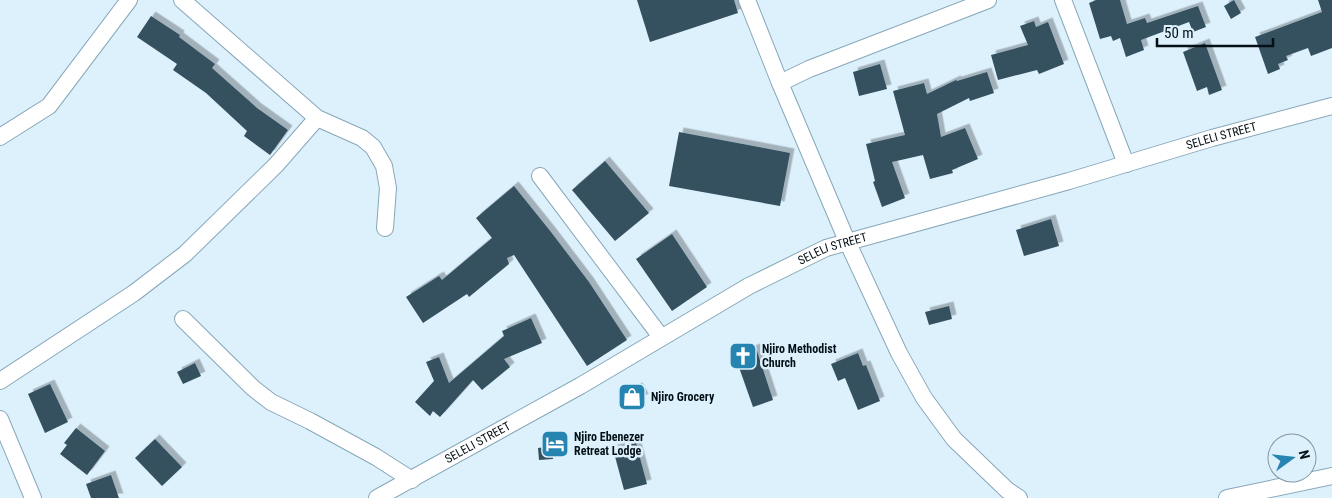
<svg xmlns="http://www.w3.org/2000/svg" width="1332" height="498" font-family="'Roboto Condensed',sans-serif">
<style>
.building{fill:#345161;filter:url(#shadow)}
.lines{fill:none;stroke-linecap:round;stroke-linejoin:round}
.street-casing{stroke:#87a7b9;stroke-width:18}
.street{stroke:#fff;stroke-width:16}
.labels{text-anchor:middle;dominant-baseline:central;stroke-width:5;stroke-linejoin:round;paint-order:stroke}
.street-label{font-size:12px;fill:#051016;stroke:#ddf1fd}
.poi-label{font-size:12px;font-weight:bold;fill:#051016;stroke:#ddf1fd;text-anchor:start}
</style>
<defs>
<filter id="shadow"><feDropShadow dx="4.5" dy="-4.5" stdDeviation="0" flood-color="#0004"/></filter>
</defs>
<rect width="100%" height="100%" fill="#ddf1fd"/>
<g class="building">
<polygon points="637,0 734,0 738,13 650,42"/>
<polygon points="1096,0 1120,0 1127,24 1145,18 1147,23 1198,6 1206,27 1193,32 1189,22 1141,40 1144,50 1126,57 1120,38 1113,41 1111,36 1100,39 1089,3"/>
<polygon points="1234,0 1241,13 1231,19 1224,6"/>
<polygon points="1318,0 1332,0 1332,48 1311,56 1308,48 1286,56 1288,60 1278,64 1280,69 1268,74 1255,37 1322,12"/>
<polygon points="151,16 180,35 179,37 215,64 212,68 257,108 288,130 270,155 244,136 247,131 206,93 173,70 177,64 137,37"/>
<polygon points="1034,21 1036,27 1048,22 1064,64 1039,74 1037,70 998,80 991,55 1028,45 1020,26"/>
<polygon points="1205,43 1222,90 1209,95 1207,87 1197,91 1183,52"/>
<polygon points="880,64 887,89 859,96 853,72"/>
<polygon points="987,72 994,93 970,101 969,98 937,114 941,137 965,128 978,159 952,170 953,173 930,179 923,155 892,162 905,198 882,207 873,182 875,181 866,144 905,135 893,91 924,83 927,94 956,80 957,81"/>
<polygon points="679,132 790,153 780,206 669,186"/>
<polygon points="605,161 649,213 615,241 572,190"/>
<polygon points="514,186 551,232 589,282 627,340 587,366 514,255 507,258 509,264 469,297 467,294 423,323 406,297 439,276 442,280 492,238 476,218"/>
<polygon points="1051,219 1059,246 1024,256 1016,230"/>
<polygon points="672,234 707,287 672,311 636,259"/>
<polygon points="949,306 952,319 929,325 925,312"/>
<polygon points="531,318 542,343 504,359 510,367 482,390 473,380 440,417 433,411 430,416 415,402 434,381 426,362 439,357 449,383 504,336 502,331"/>
<polygon points="756,348 773,400 753,407 735,356"/>
<polygon points="858,353 863,366 866,365 880,401 858,410 845,378 838,381 831,364"/>
<polygon points="195,363 201,376 183,384 177,372"/>
<polygon points="50,384 68,422 45,433 28,394"/>
<polygon points="638,387 644,398 630,406 624,395"/>
<polygon points="76,428 105,451 87,475 60,454 67,445 64,443"/>
<polygon points="155,439 182,467 162,486 135,458"/>
<polygon points="636,443 647,484 624,490 613,449"/>
<polygon points="552,446 553,459 539,460 538,448"/>
<polygon points="111,475 119,498 91,498 86,484"/>
</g>
<g class="lines">
<defs>
<g id="street">
<polyline points="182,0 317,118 362,138 373,147 384,166 388,188 385,228"/>
<polyline points="747,0 780,83 847,241 899,353 924,398 954,439 1007,490 1019,498"/>
<polyline points="1063,0 1126,164"/>
<polyline points="780,83 809,69 988,0"/>
<polyline points="0,137 49,106 129,0"/>
<polyline points="540,176 661,337"/>
<polyline points="183,319 253,388 271,402 310,421 376,457 412,480"/>
<polyline points="0,381 134,293 185,254 276,165 317,118"/>
<polyline points="0,419 33,498"/>
<path id="s1" d="M377,498L580,386L749,286L826,248L1069,181L1212,138L1332,106"/>
<polyline points="1227,498 1332,476"/>
</g>
</defs>
<use href="#street" class="street-casing"/>
<use href="#street" class="street"/>
</g>
<defs>
<symbol id="church-square" viewBox="-11 -11 22 22"><rect x="-9" y="-9" width="18" height="18" rx="4" fill="#2684b0" stroke="#ddf1fd"/><path d="M-1.2-6h2.4v3.5h3.3v2.4h-3.3V6h-2.4V-.1h-3.3v-2.4h3.3Z" fill="#fff"/></symbol>
<symbol id="shop-square" viewBox="-11 -11 22 22"><rect x="-9" y="-9" width="18" height="18" rx="4" fill="#2684b0" stroke="#ddf1fd"/><path d="M-5-2.5h2.3a2.7 3.5 0 0 1 5.4 0H5L5.5 6h-11ZM-1.5-2.5h3a1.5 2.3 0 0 0-3 0Z" fill="#fff"/></symbol>
<symbol id="hotel-square" viewBox="-11 -11 22 22"><rect x="-9" y="-9" width="18" height="18" rx="4" fill="#2684b0" stroke="#ddf1fd"/><path d="M-6-4.5h1.5V1H6V5H4.5V3h-9V5H-6ZM-4 0a1.8 1.8 0 1 1 3.6 0ZM.5 0V-2.5h3Q6-2.5 6 0Z" fill="#fff"/></symbol>
</defs>
<g fill-rule="evenodd">
<use href="#church-square" x="727" y="340" width="32" height="32"/>
<use href="#shop-square" x="616" y="381" width="32" height="32"/>
<use href="#hotel-square" x="539" y="428" width="32" height="32"/>
</g>
<g class="labels">
<g class="street-label">
<text stroke="none"><textPath href="#s1" startOffset="925">SELELI STREET</textPath></text>
<text stroke="none"><textPath href="#s1" startOffset="520">SELELI STREET</textPath></text>
<text stroke="none"><textPath href="#s1" startOffset="115">SELELI STREET</textPath></text>
</g>
<g class="poi-label">
<text x="762" y="349">Njiro Methodist<tspan x="762" dy="14">Church</tspan></text>
<text x="651" y="397">Njiro Grocery</text>
<text x="574" y="437">Njiro Ebenezer<tspan x="574" dy="14">Retreat Lodge</tspan></text>
</g>
</g>
<g transform="translate(1292 458) rotate(75)"><circle r="24" fill="#ddf1fd" stroke="#8797a1"/>
<path d="M0-4L9 19L0 12L-9 19Z" fill="#2684b0"/>
<text y="-8" font-size="14" font-weight="bold" text-anchor="middle" fill="#051016">N</text>
</g>
<path d="M1157 38v8h116v-8" fill="none" stroke="#051016" stroke-width="2.5"/>
<text x="1164" y="38" font-size="15" fill="#051016" stroke="#ddf1fd" stroke-width="4" paint-order="stroke">50 m</text>
</svg>
